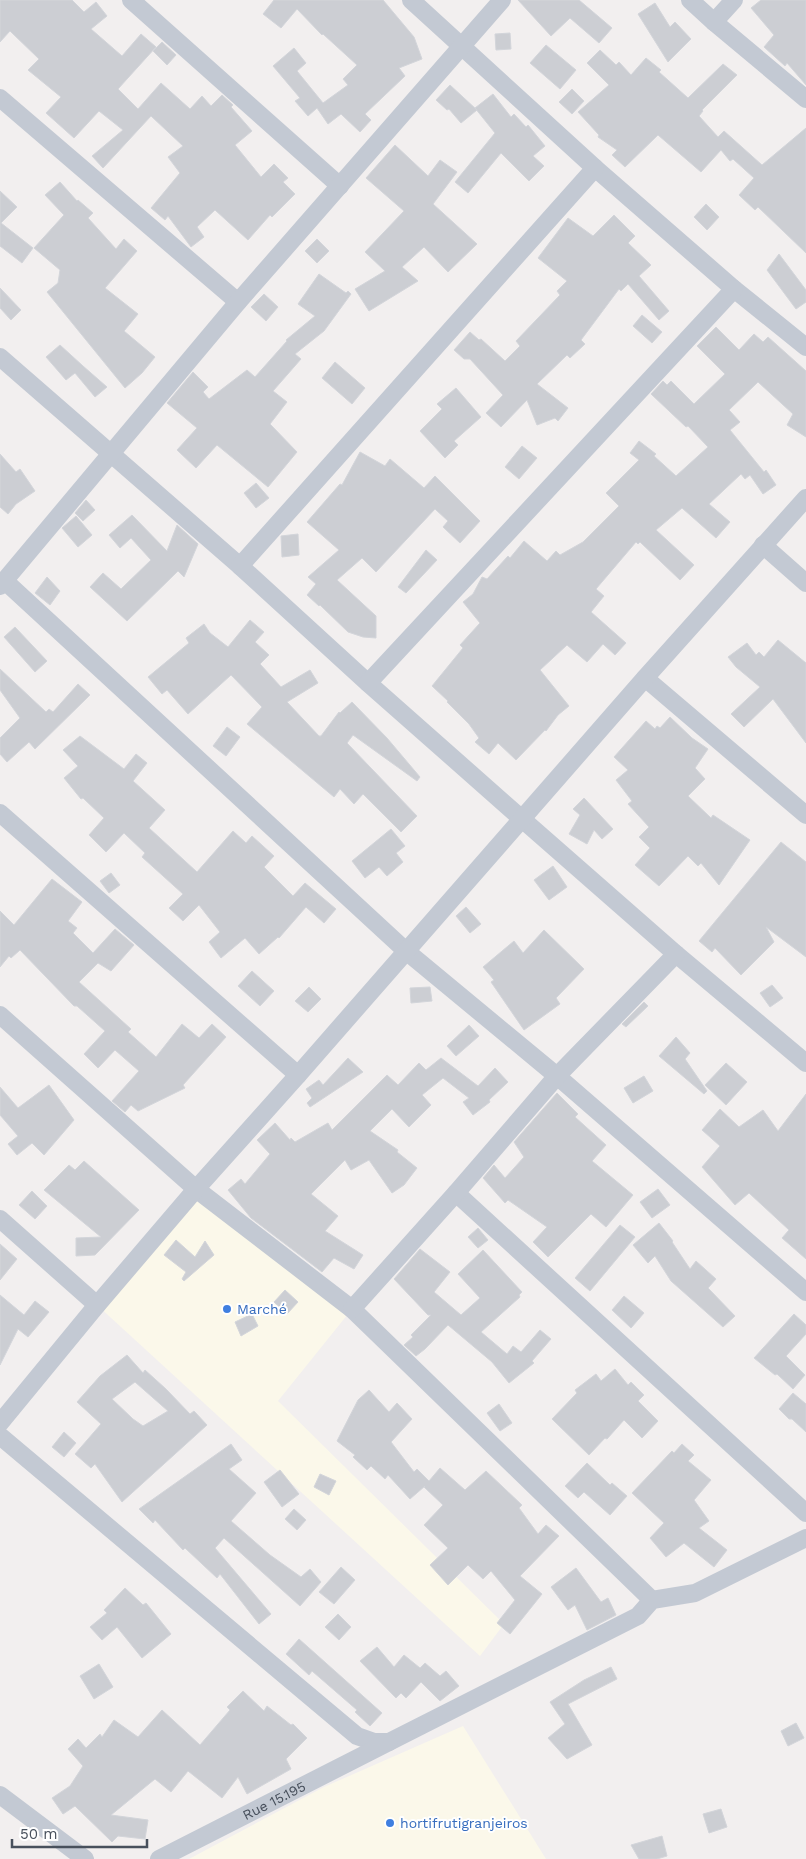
<svg xmlns="http://www.w3.org/2000/svg" width="806" height="1859" font-family="'Work Sans',sans-serif">
<style>
.commercial{fill:#fbf8ea}
.building{fill:#ccced3;stroke:#d3d5da;fill-rule:evenodd}
.lines{fill:none;stroke-linecap:round;stroke-linejoin:round}
.street{stroke:#c3c9d3;stroke-width:18}
.shop-dot{fill:#3f7fe0;stroke:#fff;stroke-width:2}
.labels{text-anchor:middle;dominant-baseline:central;stroke-width:4;stroke-linejoin:round;paint-order:stroke}
.shop-label{font-size:14px;fill:#366cbe;stroke:#fff;text-anchor:start}
.street-label{font-size:14px;fill:#48505c;stroke:#fff}
</style>
<rect width="100%" height="100%" fill="#f2efef"/>
<g class="commercial">
<polygon points="196,1189 352,1309 278,1401 504,1624 480,1656 97,1305"/>
<polygon points="463,1726 546,1859 189,1859 324,1787"/>
</g>
<g class="building">
<polygon points="0,0 72,0 84,12 96,2 107,16 91,29 122,56 141,34 156,47 118,89 138,109 161,83 190,109 202,96 211,106 222,95 233,105 231,107 252,131 235,145 261,177 274,164 288,178 283,182 295,194 272,217 270,215 248,240 215,210 197,227 204,237 191,247 168,216 165,220 151,208 180,173 168,157 183,146 151,116 103,168 92,156 123,130 99,111 74,138 46,113 61,97 28,70 39,59 10,31 0,42"/>
<polygon points="274,0 383,0 414,37 422,59 399,68 405,76 365,114 371,120 360,132 341,114 328,124 317,108 308,116 295,101 300,98 273,66 294,48 306,63 297,71 323,103 348,85 343,79 357,65 323,34 322,35 297,9 281,28 263,14"/>
<polygon points="518,0 579,0 612,28 599,43 570,18 551,36"/>
<polygon points="761,0 806,0 806,85 787,63 785,66 764,47 774,35 751,8"/>
<polygon points="655,3 670,27 675,22 691,39 668,62 638,14"/>
<polygon points="510,33 511,49 496,50 495,34"/>
<polygon points="162,42 176,55 167,65 153,51"/>
<polygon points="546,45 576,70 560,89 530,63"/>
<polygon points="600,50 616,65 619,62 631,75 646,58 661,70 659,72 688,98 723,64 737,75 702,110 703,111 699,116 718,137 724,131 762,165 806,128 806,253 758,207 755,210 739,195 754,178 733,159 730,161 721,150 701,172 658,135 625,167 612,155 617,150 598,137 599,135 578,112 609,85 587,63"/>
<polygon points="450,85 477,110 461,123 449,109 447,110 436,100"/>
<polygon points="572,89 584,101 572,114 559,102"/>
<polygon points="493,94 511,117 514,114 526,127 528,125 545,146 533,156 544,166 529,181 501,153 468,193 455,182 495,133 475,108"/>
<polygon points="395,145 428,176 440,160 457,172 433,204 477,244 448,272 424,247 402,267 418,281 369,311 355,289 385,271 365,252 404,211 366,178"/>
<polygon points="60,182 77,201 78,200 93,213 88,218 116,249 124,239 137,251 105,288 138,314 124,331 155,357 142,373 125,388 47,292 58,283 60,270 34,248 64,215 45,195"/>
<polygon points="0,191 17,207 1,223 33,248 22,263 0,246"/>
<polygon points="706,204 719,217 707,230 694,217"/>
<polygon points="614,215 635,236 628,243 651,265 639,276 669,311 659,320 628,284 621,291 619,289 581,340 585,344 570,358 567,355 537,384 568,408 558,421 555,418 537,425 527,400 501,427 486,413 503,395 470,359 464,359 454,350 470,332 479,340 481,339 505,361 520,346 516,341 560,295 557,291 567,281 538,258 568,218 593,236"/>
<polygon points="317,239 329,251 317,263 305,251"/>
<polygon points="779,254 806,290 806,302 796,309 767,270"/>
<polygon points="319,274 346,293 348,291 351,294 324,331 295,354 301,359 273,391 287,402 270,424 297,452 268,487 217,445 196,468 177,450 197,428 167,403 193,372 208,387 203,392 209,399 247,370 255,377 287,341 286,340 315,316 298,304"/>
<polygon points="0,288 21,310 11,320 0,308"/>
<polygon points="264,294 278,307 266,321 251,307"/>
<polygon points="642,315 662,332 652,343 633,326"/>
<polygon points="716,327 739,350 754,334 763,342 768,337 806,371 806,437 787,425 793,414 758,382 729,410 740,422 730,430 764,472 766,470 776,485 763,494 750,475 745,479 741,474 709,504 730,522 716,538 682,508 656,530 694,565 680,580 640,542 638,544 636,542 596,589 604,596 591,612 626,643 615,655 603,644 587,662 567,645 540,670 569,706 558,715 546,731 545,730 516,760 498,743 489,754 475,742 479,738 469,724 447,702 448,701 432,686 463,648 460,645 480,623 463,602 473,594 482,577 487,579 508,556 510,558 524,541 547,561 556,551 560,555 583,542 619,506 606,493 639,460 630,453 639,441 656,454 654,456 676,476 708,447 688,426 686,427 651,394 663,381 667,385 671,381 694,404 725,374 697,346"/>
<polygon points="60,345 83,366 107,387 95,397 75,373 66,380 46,357"/>
<polygon points="335,362 365,388 352,404 322,378"/>
<polygon points="456,388 481,417 454,441 458,445 445,458 420,431 442,409 437,404"/>
<polygon points="522,446 537,458 519,479 505,467"/>
<polygon points="360,452 385,466 390,459 424,488 435,476 480,521 460,543 443,527 448,521 435,509 376,572 362,558 337,580 376,616 376,638 363,637 348,632 320,605 319,606 307,595 316,584 308,577 339,550 307,522 340,484 342,485"/>
<polygon points="0,454 16,472 20,469 35,491 16,504 8,514 0,507"/>
<polygon points="256,483 269,498 256,508 244,493"/>
<polygon points="86,500 95,510 83,521 75,513"/>
<polygon points="132,515 167,551 177,525 198,544 184,577 178,571 127,621 90,587 103,573 121,589 151,560 131,538 120,548 109,535"/>
<polygon points="76,516 92,535 78,547 62,528"/>
<polygon points="298,534 299,555 282,557 281,536"/>
<polygon points="426,550 437,560 406,593 398,587"/>
<polygon points="47,577 60,591 50,605 35,593"/>
<polygon points="250,620 264,632 255,642 269,655 260,664 281,687 310,670 318,683 287,702 319,736 321,736 339,712 340,713 352,702 387,738 420,777 417,781 353,735 347,743 417,816 401,832 363,794 354,804 340,789 334,797 247,724 262,707 231,675 188,714 167,690 162,694 148,677 189,643 186,638 204,624 210,633 228,647"/>
<polygon points="15,627 47,661 35,672 4,637"/>
<polygon points="778,640 806,663 806,743 773,699 744,727 731,714 760,687 736,667 728,657 747,643 756,655 759,652 764,657"/>
<polygon points="0,669 46,712 49,709 53,712 78,684 90,695 35,749 29,742 7,762 0,754 0,738 20,718 0,690"/>
<polygon points="670,717 692,738 708,749 695,768 705,779 688,796 711,818 713,815 750,840 719,885 701,863 698,866 688,856 659,886 635,865 650,848 639,837 649,827 628,804 632,801 616,780 628,770 614,757 646,721 655,729 657,726 660,728"/>
<polygon points="227,727 240,737 226,756 213,746"/>
<polygon points="80,736 124,769 136,754 147,763 133,781 165,810 149,828 197,872 233,831 246,843 252,836 274,856 264,867 293,896 305,883 336,909 324,923 306,907 279,938 278,937 259,954 245,938 221,958 209,942 220,932 199,905 183,921 169,908 183,894 142,857 145,853 124,833 106,852 89,835 104,818 83,798 81,799 64,778 78,766 63,750"/>
<polygon points="584,798 613,829 602,839 594,830 587,844 569,834 580,815 573,809"/>
<polygon points="391,829 405,846 396,853 403,862 387,876 379,867 365,878 352,861"/>
<polygon points="781,842 806,862 806,957 766,927 774,942 741,975 715,948 712,952 699,941"/>
<polygon points="553,866 567,887 549,900 534,880"/>
<polygon points="111,873 120,885 109,893 100,881"/>
<polygon points="52,879 82,902 68,921 77,928 73,933 93,953 115,929 134,945 111,971 98,963 79,982 131,1029 128,1032 156,1057 182,1024 199,1038 212,1024 226,1037 183,1085 185,1088 138,1111 131,1105 125,1112 112,1101 139,1071 115,1050 98,1068 84,1054 105,1031 77,1006 74,1006 20,950 11,958 9,956 0,967 0,911 14,925"/>
<polygon points="466,907 481,924 470,933 456,916"/>
<polygon points="544,930 584,969 556,998 560,1004 524,1030 491,982 494,980 483,967 514,941 523,953"/>
<polygon points="252,971 274,991 260,1006 238,986"/>
<polygon points="772,985 783,998 770,1007 760,993"/>
<polygon points="309,987 321,999 308,1012 295,1001"/>
<polygon points="430,987 432,1001 411,1003 410,988"/>
<polygon points="644,1002 648,1006 626,1027 622,1024"/>
<polygon points="469,1025 479,1036 456,1056 447,1046"/>
<polygon points="676,1037 690,1053 685,1059 707,1091 704,1094 659,1056"/>
<polygon points="348,1058 363,1072 310,1107 307,1103 312,1098 306,1089 319,1080 323,1085"/>
<polygon points="441,1058 478,1086 495,1068 508,1082 489,1100 490,1102 473,1115 463,1102 469,1098 443,1078 422,1095 431,1105 409,1127 392,1109 370,1131 398,1150 397,1152 417,1168 404,1185 392,1193 369,1160 351,1170 345,1160 311,1194 338,1216 325,1231 363,1255 354,1269 334,1258 322,1272 251,1218 228,1190 241,1179 245,1184 270,1154 257,1140 275,1123 290,1140 291,1138 295,1142 328,1123 332,1130 387,1075 398,1085 419,1063 426,1070"/>
<polygon points="726,1063 747,1082 726,1105 705,1085"/>
<polygon points="644,1076 653,1091 633,1103 624,1088"/>
<polygon points="49,1085 74,1120 44,1155 32,1143 17,1155 8,1144 18,1136 0,1115 0,1087 18,1108"/>
<polygon points="557,1093 578,1114 575,1117 606,1145 592,1161 633,1195 606,1227 591,1214 548,1257 533,1242 547,1227 508,1200 505,1203 483,1178 494,1165 505,1178 524,1157 514,1142"/>
<polygon points="806,1094 806,1259 782,1238 789,1230 749,1193 735,1205 702,1167 720,1146 702,1130 720,1109 739,1127 763,1110 778,1131"/>
<polygon points="84,1161 139,1210 95,1255 76,1256 76,1238 101,1237 44,1190 69,1165 75,1170"/>
<polygon points="658,1189 670,1205 652,1218 640,1202"/>
<polygon points="32,1191 47,1206 35,1219 19,1205"/>
<polygon points="659,1223 673,1241 672,1242 690,1269 696,1261 716,1279 708,1288 735,1316 723,1327 671,1281 655,1256 648,1263 633,1245"/>
<polygon points="620,1225 635,1237 590,1291 575,1278"/>
<polygon points="478,1228 488,1240 478,1248 468,1237"/>
<polygon points="176,1240 195,1257 205,1241 214,1255 184,1281 182,1279 186,1272 164,1255"/>
<polygon points="0,1244 17,1259 0,1280"/>
<polygon points="420,1249 450,1272 434,1292 461,1315 480,1298 458,1274 483,1250 522,1292 519,1295 520,1297 481,1332 507,1354 513,1346 521,1352 540,1330 551,1339 532,1361 534,1363 509,1383 492,1362 448,1325 425,1349 416,1356 404,1345 413,1337 411,1335 431,1315 428,1315 394,1279"/>
<polygon points="285,1290 298,1302 287,1314 274,1302"/>
<polygon points="0,1295 24,1315 35,1301 49,1312 28,1337 18,1329 0,1365"/>
<polygon points="624,1296 644,1313 631,1328 612,1310"/>
<polygon points="252,1314 258,1326 241,1336 235,1322"/>
<polygon points="794,1314 806,1325 806,1334 786,1356 805,1375 793,1389 777,1374 775,1375 754,1358"/>
<path d="M127,1355L143,1373L145,1370L166,1389L190,1414L194,1411L207,1425L122,1502L95,1464L91,1468L75,1454L101,1424L77,1402L100,1376ZM135,1382L168,1411L143,1426L133,1419L112,1399Z"/>
<polygon points="615,1369 628,1385 631,1382 644,1395 638,1401 658,1421 642,1438 624,1420 607,1439 605,1438 589,1455 552,1419 577,1393 575,1390 596,1374 601,1381"/>
<polygon points="369,1390 389,1412 397,1403 412,1419 391,1442 414,1472 417,1469 429,1481 440,1468 465,1490 486,1471 522,1505 519,1508 538,1534 546,1525 559,1536 520,1576 542,1594 510,1634 497,1623 515,1600 491,1571 483,1579 468,1565 448,1585 430,1565 448,1548 424,1525 443,1505 424,1487 425,1486 410,1499 388,1475 385,1479 371,1466 367,1470 353,1457 355,1455 337,1441 358,1400"/>
<polygon points="793,1393 806,1404 806,1432 792,1419 789,1419 779,1409"/>
<polygon points="499,1404 512,1423 500,1431 487,1413"/>
<polygon points="64,1432 76,1443 64,1457 52,1447"/>
<polygon points="231,1444 242,1460 229,1469 256,1493 231,1521 270,1555 301,1577 310,1569 321,1582 300,1606 224,1538 215,1548 271,1614 259,1624 220,1574 217,1578 185,1548 183,1550 155,1520 153,1523 139,1509"/>
<polygon points="682,1444 694,1455 688,1461 711,1480 694,1500 709,1521 699,1528 727,1550 714,1567 684,1543 666,1557 650,1538 664,1523 632,1493 672,1451 674,1453"/>
<polygon points="587,1463 610,1485 612,1483 627,1496 610,1515 584,1492 578,1498 565,1486"/>
<polygon points="280,1470 299,1494 282,1507 264,1482"/>
<polygon points="320,1474 336,1481 329,1495 314,1487"/>
<polygon points="294,1509 306,1520 297,1530 285,1519"/>
<polygon points="341,1567 355,1580 334,1604 319,1592"/>
<polygon points="576,1568 601,1602 608,1598 616,1615 587,1630 575,1605 568,1610 551,1587"/>
<polygon points="125,1588 143,1605 146,1603 171,1634 142,1658 117,1627 102,1640 90,1627 107,1613 104,1610"/>
<polygon points="338,1614 351,1627 339,1640 325,1627"/>
<polygon points="299,1639 382,1713 370,1726 355,1712 357,1710 312,1671 309,1675 286,1654"/>
<polygon points="377,1647 394,1667 404,1655 420,1668 425,1663 440,1676 446,1671 459,1686 440,1701 421,1682 406,1698 401,1693 396,1698 360,1661"/>
<polygon points="99,1664 113,1687 94,1699 80,1676"/>
<polygon points="611,1667 617,1679 568,1704 592,1745 567,1759 548,1738 565,1724 550,1702 584,1680"/>
<polygon points="243,1691 264,1711 267,1706 291,1725 293,1724 307,1738 286,1759 291,1769 247,1794 238,1777 222,1798 188,1771 171,1792 155,1779 111,1815 148,1820 145,1839 118,1836 112,1842 75,1806 63,1814 52,1798 70,1786 83,1766 68,1749 78,1739 86,1748 100,1734 102,1737 114,1720 138,1737 162,1710 200,1745 230,1710 227,1707"/>
<polygon points="796,1723 804,1738 788,1746 781,1731"/>
<polygon points="721,1809 727,1827 709,1833 703,1814"/>
<polygon points="662,1836 667,1856 657,1859 639,1859 631,1845"/>
</g>
<g class="lines">
<g class="street">
<polyline points="131,0 340,186"/>
<polyline points="411,0 595,168 734,289 806,347"/>
<polyline points="690,0 714,22 806,99"/>
<polyline points="714,22 734,0"/>
<polyline points="0,98 238,302"/>
<polyline points="0,357 240,566 368,683 522,819 676,954 806,1063"/>
<polyline points="763,545 806,583"/>
<polyline points="240,566 595,168"/>
<polyline points="5,581 406,951 557,1076 806,1292"/>
<polyline points="0,586 238,302 502,0"/>
<polyline points="645,678 806,815"/>
<polyline points="368,683 734,289"/>
<polyline points="0,813 298,1075"/>
<polyline points="0,1015 196,1189 352,1309 652,1600"/>
<polyline points="456,1193 806,1513"/>
<polyline points="0,1219 97,1305"/>
<polyline points="352,1309 456,1193 557,1076 676,954"/>
<polyline points="0,1423 97,1305 196,1189 298,1075 645,678 806,498"/>
<polyline points="0,1436 357,1736 374,1742 389,1742 638,1616 652,1600 695,1593 806,1538"/>
<polyline points="0,1795 85,1859"/>
<path id="s1" d="M159,1859L389,1742"/>
</g>
</g>
<g class="shop-dot">
<circle cx="227" cy="1309" r="5"/>
<circle cx="390" cy="1823" r="5"/>
</g>
<g class="labels">
<g class="shop-label">
<text x="237" y="1309">Marché</text>
<text x="400" y="1823">hortifrutigranjeiros</text>
</g>
<g class="street-label">
<text stroke="none"><textPath href="#s1" startOffset="129">Rue 15.195</textPath></text>
</g>
</g>
<path d="M12 1839v8h135v-8" fill="none" stroke="#48505c" stroke-width="2.5"/>
<text x="20" y="1839" font-size="15" fill="#48505c" stroke="#ffffff" stroke-width="4" paint-order="stroke">50 m</text>
</svg>
